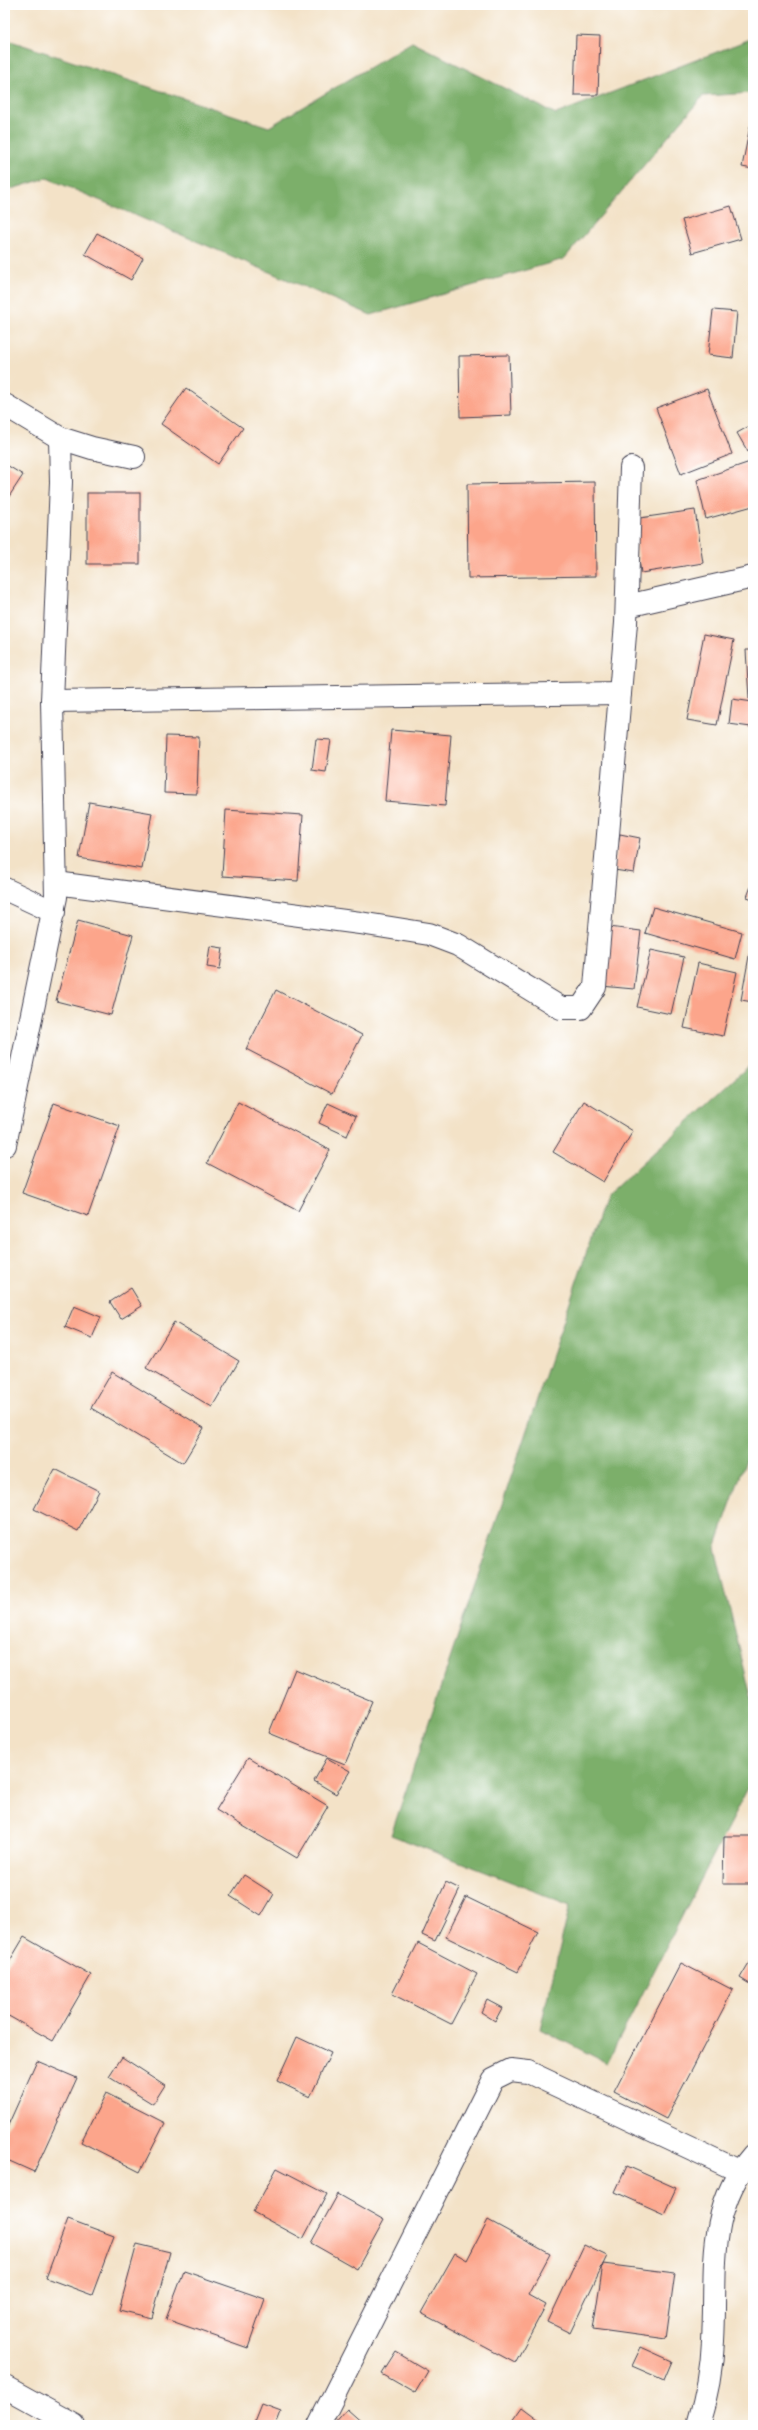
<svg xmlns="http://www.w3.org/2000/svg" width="758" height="2430" font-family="Caveat,sans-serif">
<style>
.forest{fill:#7caf6a;stroke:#4f6852}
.building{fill:#fca58b}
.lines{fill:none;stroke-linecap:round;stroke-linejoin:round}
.minor-casing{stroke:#413f50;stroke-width:24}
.minor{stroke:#fff;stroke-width:22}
</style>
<rect width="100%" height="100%" fill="#fff"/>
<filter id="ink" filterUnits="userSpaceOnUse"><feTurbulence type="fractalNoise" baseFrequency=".025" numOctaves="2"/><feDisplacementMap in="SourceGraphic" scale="8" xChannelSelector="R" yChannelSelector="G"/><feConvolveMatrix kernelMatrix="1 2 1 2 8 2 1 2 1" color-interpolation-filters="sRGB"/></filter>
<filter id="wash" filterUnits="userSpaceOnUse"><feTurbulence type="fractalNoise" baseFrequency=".012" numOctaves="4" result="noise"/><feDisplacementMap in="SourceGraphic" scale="16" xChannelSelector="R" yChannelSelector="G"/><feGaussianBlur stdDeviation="0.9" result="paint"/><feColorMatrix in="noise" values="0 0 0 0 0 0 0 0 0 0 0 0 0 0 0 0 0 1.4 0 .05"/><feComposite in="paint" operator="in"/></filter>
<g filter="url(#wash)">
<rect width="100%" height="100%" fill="#f3e2c7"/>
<g class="forest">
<polygon points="753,38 753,93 703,96 564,259 371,315 47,178 5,191 5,39 269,127 412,42 556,114"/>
<polygon points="753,1062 753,1440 715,1548 753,1705 753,1778 607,2063 540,2029 570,1905 391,1835 605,1197"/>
</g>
<g id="blocks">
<g class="building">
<polygon points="576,35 600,36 598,95 574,95"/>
<polygon points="750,126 753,127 753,169 742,167"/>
<polygon points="731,206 741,239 692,253 682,220"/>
<polygon points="97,233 143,258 131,280 85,254"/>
<polygon points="713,310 737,312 733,358 708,355"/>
<polygon points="509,355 511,415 460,417 459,356"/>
<polygon points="186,388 243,428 218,464 161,424"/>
<polygon points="707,389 732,454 681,474 656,408"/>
<polygon points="753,424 753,449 748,452 737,433"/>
<polygon points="753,461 753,506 706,519 697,480"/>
<polygon points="5,464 23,475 8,498 5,496"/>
<polygon points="595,482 596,576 468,578 467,484"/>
<rect x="87" y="493" width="53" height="71"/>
<polygon points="695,510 703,563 641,573 633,519"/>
<polygon points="704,634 734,640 717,725 687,720"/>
<polygon points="746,650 753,650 753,698 749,699"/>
<polygon points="732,699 753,702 751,727 729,724"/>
<polygon points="391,730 451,735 445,806 385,801"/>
<polygon points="166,736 199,737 197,794 164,793"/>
<polygon points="316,739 331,740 326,772 312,770"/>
<polygon points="89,802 152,813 142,869 79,858"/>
<polygon points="226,810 303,815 298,881 222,876"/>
<polygon points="620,834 640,838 634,873 614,870"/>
<polygon points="753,881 753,899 747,897"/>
<polygon points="653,907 742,932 735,959 645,933"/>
<polygon points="78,920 133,935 111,1015 56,1001"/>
<polygon points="609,927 641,931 634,989 601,986"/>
<polygon points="753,934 753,1002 741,1000"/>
<polygon points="210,946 223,948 220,969 207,967"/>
<polygon points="651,950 684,957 671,1014 637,1007"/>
<polygon points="698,963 737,972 723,1036 684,1028"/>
<polygon points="276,990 362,1035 332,1094 246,1049"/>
<polygon points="584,1101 633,1131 603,1182 553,1152"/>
<polygon points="238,1102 330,1150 298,1211 207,1163"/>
<polygon points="54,1103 120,1126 88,1216 22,1193"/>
<polygon points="328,1103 356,1116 347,1136 319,1123"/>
<polygon points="131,1288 142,1306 121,1319 110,1302"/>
<polygon points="74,1306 101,1317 92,1338 65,1327"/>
<polygon points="174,1322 239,1361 212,1407 146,1368"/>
<polygon points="112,1372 204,1428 183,1463 91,1408"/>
<polygon points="55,1469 99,1491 78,1531 34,1509"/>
<polygon points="295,1669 372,1701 345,1764 269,1733"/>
<polygon points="248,1758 328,1806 297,1858 216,1810"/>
<polygon points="327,1758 350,1771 336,1794 314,1781"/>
<polygon points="724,1836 753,1836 753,1884 723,1884"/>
<polygon points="244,1875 274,1894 261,1916 230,1896"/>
<polygon points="446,1882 460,1889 435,1941 422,1935"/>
<polygon points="466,1897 538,1932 518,1972 446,1937"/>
<polygon points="24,1937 91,1975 53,2041 5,2014 5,1969"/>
<polygon points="418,1943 477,1974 451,2024 392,1994"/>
<polygon points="753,1956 753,1986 740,1978"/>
<polygon points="681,1963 733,1990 666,2119 614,2092"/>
<polygon points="487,2000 502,2008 495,2021 481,2012"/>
<polygon points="297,2037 331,2053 310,2097 277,2081"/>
<polygon points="122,2057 165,2085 153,2104 109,2077"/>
<polygon points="37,2061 77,2078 34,2172 5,2159 5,2132"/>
<polygon points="106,2093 165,2123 140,2172 81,2142"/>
<polygon points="627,2166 676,2188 664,2214 615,2192"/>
<polygon points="277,2168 327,2194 303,2239 253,2212"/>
<polygon points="338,2194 384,2220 357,2269 311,2243"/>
<polygon points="68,2219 114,2236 92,2295 46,2278"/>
<polygon points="488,2220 550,2254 528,2295 546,2305 515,2363 421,2313 455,2253 467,2260"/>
<polygon points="137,2244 170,2252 152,2318 119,2310"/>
<polygon points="584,2245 607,2256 570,2333 548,2322"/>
<polygon points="603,2264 675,2273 666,2339 593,2329"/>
<polygon points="184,2271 265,2299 248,2348 166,2319"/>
<polygon points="641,2347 672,2361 664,2380 632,2366"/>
<polygon points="396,2352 428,2371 415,2393 382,2374"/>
<polygon points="262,2405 281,2412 276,2425 254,2425"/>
<polygon points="522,2407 546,2425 509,2425"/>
<polygon points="347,2409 365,2425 333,2425"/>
</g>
</g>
</g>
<g filter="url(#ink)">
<use href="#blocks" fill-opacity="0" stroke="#413f50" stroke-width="1"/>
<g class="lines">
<defs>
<g id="minor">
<polyline points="5,405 60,438 92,448 134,457"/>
<polyline points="627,606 753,577"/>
<polyline points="52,701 620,693"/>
<polyline points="56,883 360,923 429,934 458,945 561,1008 581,1008 595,987 626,623 631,468"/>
<polyline points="5,889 54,912"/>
<polyline points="5,1145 56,897 52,701 61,482 60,438"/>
<polyline points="5,2387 74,2425"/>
<polyline points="319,2425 493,2079 511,2070 528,2072 739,2171"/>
<path d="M698,2425C706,2399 712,2368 713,2341C717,2273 705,2210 753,2155"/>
</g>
</defs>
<use href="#minor" class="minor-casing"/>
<use href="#minor" class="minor"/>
</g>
</g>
<rect width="758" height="2430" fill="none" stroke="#fff" stroke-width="20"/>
</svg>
